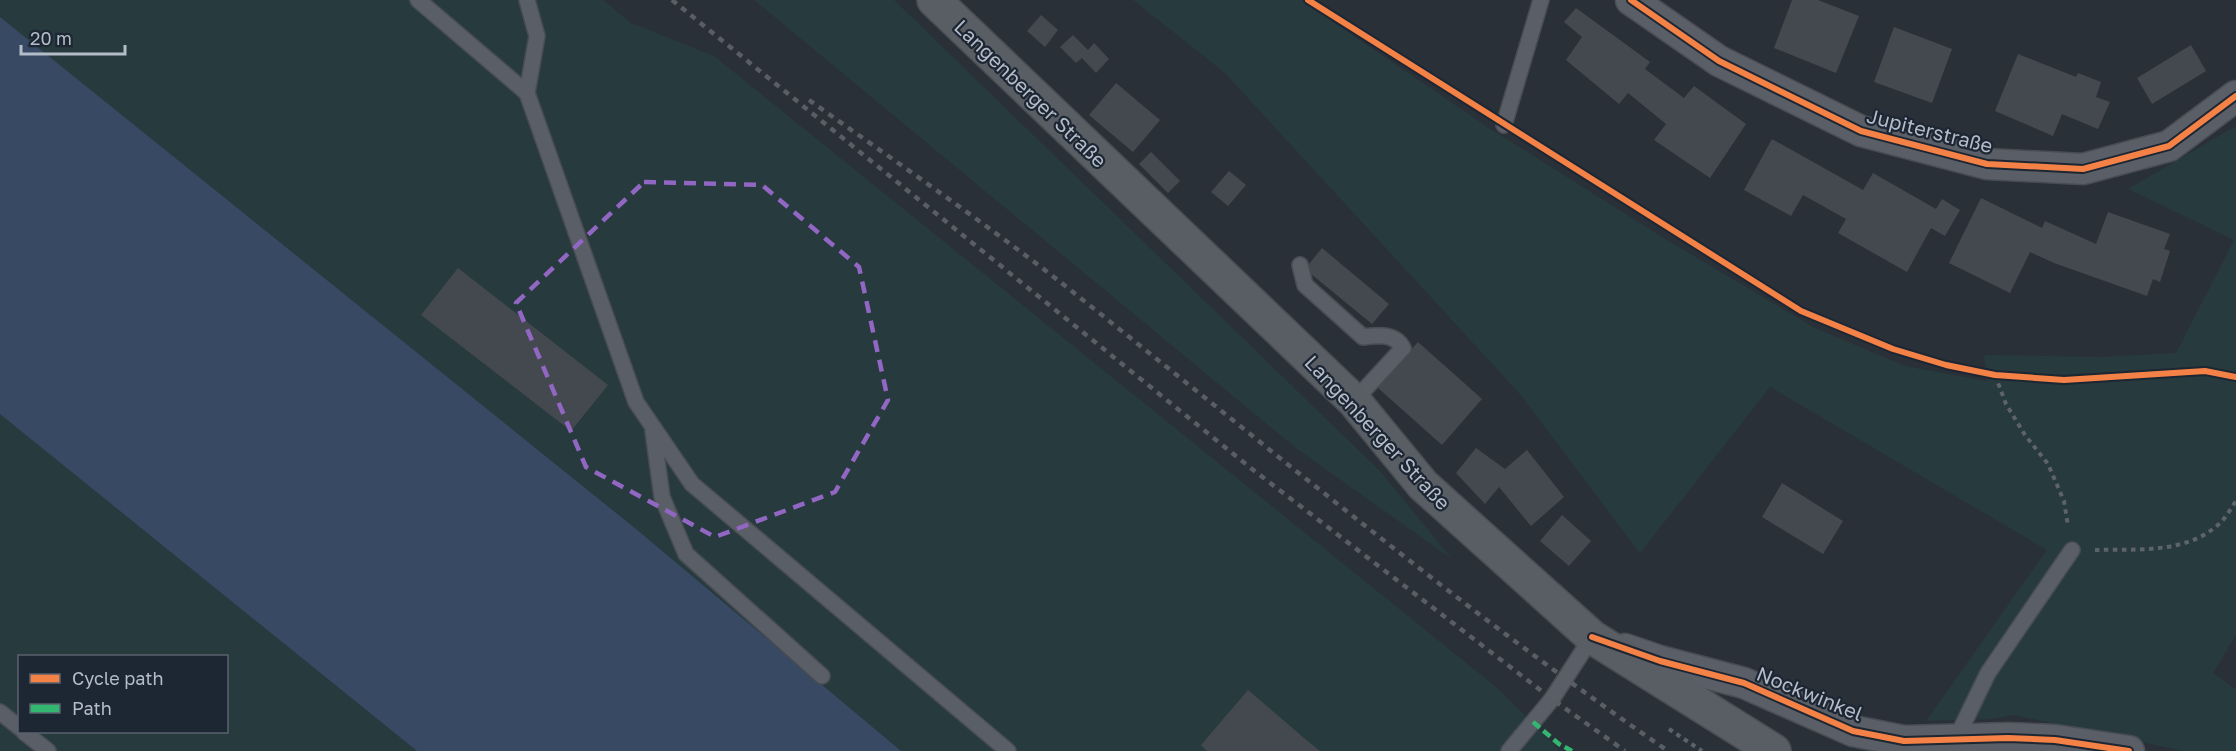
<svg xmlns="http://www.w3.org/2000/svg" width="2236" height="751" font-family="'Golos Text',sans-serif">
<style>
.green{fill:#273a3e;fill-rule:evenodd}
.water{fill:#384963}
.building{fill:#444950}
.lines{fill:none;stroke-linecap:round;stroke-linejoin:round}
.service-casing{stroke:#484c53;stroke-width:18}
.minor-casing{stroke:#484c53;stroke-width:33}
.secondary-casing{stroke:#484c53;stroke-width:36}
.path{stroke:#5d636a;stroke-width:4;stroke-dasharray:4.5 4.5;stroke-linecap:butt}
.service{stroke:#5a5e66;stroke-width:15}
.minor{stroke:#5a5e66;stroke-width:30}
.secondary{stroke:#595d64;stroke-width:33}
.rail{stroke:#595d64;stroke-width:4.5;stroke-dasharray:6 6;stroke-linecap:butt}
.quiet{stroke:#33b770;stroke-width:4.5;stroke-dasharray:9 4.5;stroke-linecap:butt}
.cycleway-casing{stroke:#1d2633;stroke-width:10}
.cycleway{stroke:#f48246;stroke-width:6}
.marked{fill:none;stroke:#9266c3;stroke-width:4.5;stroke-dasharray:12 8;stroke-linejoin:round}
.labels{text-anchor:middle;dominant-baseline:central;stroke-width:4.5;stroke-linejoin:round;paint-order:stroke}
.street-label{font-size:20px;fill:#b4bcc9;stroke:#1d2633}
</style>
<rect width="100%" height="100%" fill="#2a3038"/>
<g class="green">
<path d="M0,0H603L631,23L714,56L1501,691L1560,751H0ZM20,656H226V732H20Z"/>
<polygon points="754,0 894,0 1380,471 1452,559 1296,448"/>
<polygon points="1133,0 1301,0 1489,128 1667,240 1815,328 1905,366 1987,381 1984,355 2100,357 2176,353 2234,240 2128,189 2236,126 2236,635 2213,673 2236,689 2236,751 2183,751 2014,715 1990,719 1926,721 2047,550 1770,387 1640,553 1519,393 1225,73"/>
</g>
<polygon class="water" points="0,17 636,529 901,751 417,751 0,414"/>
<g class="building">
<polygon points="1792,0 1818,0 1859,16 1836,73 1774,48"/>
<polygon points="1576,8 1650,62 1645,69 1684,98 1694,86 1746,124 1710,178 1654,140 1666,124 1628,93 1619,104 1566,60 1582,37 1564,22"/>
<polygon points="1041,15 1058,30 1045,47 1027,31"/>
<polygon points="1894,27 1952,49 1932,103 1874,82"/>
<polygon points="1073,35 1088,50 1094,43 1109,59 1096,73 1082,58 1076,63 1060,47"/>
<polygon points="2191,45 2206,71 2152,104 2137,78"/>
<polygon points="2018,54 2076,77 2078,73 2101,82 2096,97 2110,102 2098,129 2062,114 2053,136 1995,111"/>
<polygon points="1116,83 1160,120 1133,152 1089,115"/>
<polygon points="1772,139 1863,190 1873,173 1936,209 1942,199 1960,210 1945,236 1931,228 1907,272 1838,233 1846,219 1803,195 1791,216 1744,190"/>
<polygon points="1151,152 1180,181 1168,193 1139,164"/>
<polygon points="1229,171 1246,185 1228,206 1211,192"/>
<polygon points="1981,198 2042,228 2045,221 2096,244 2108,212 2170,234 2164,249 2170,251 2160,282 2153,279 2147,296 2054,263 2030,252 2010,293 1949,263"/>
<polygon points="1322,248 1389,304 1372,324 1305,269"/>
<polygon points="458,268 608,385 571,431 421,315"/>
<polygon points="1418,342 1482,399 1442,445 1377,387"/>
<polygon points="1476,448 1505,469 1527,450 1564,497 1531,526 1499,487 1485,504 1456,473"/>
<polygon points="1782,483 1843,521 1823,554 1762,517"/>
<polygon points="1562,515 1591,541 1569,566 1540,541"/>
<polygon points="1248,690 1304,738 1320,751 1207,751 1201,745"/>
</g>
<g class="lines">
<defs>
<g id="service">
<polyline points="418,0 527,93 636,402 692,484 1008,751"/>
<polyline points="527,0 537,36 527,93"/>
<polyline points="1504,125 1541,0"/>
<path d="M1300,265L1305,285L1363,337C1378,335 1395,333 1403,348L1354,401"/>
<polyline points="653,431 662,497 686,554 822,676"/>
<polyline points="0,712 20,728"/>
<polyline points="24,732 48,751"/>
<polyline points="1956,739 1988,673 2072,550"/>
<polyline points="1509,751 1552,699 1592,637"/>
</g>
<g id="minor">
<polyline points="1631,0 1719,61 1861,131 1987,164 2083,169 2169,146 2236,96"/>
<polyline points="1625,649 1660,661 1744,683 1853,731 1904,741 2008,738 2055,740 2129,751"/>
</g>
<polyline id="secondary" points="934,0 1354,401 1423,485 1592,637 1774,751"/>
</defs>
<use href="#service" class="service-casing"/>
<use href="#minor" class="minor-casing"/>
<use href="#secondary" class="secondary-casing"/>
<g class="path">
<polyline points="1995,375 2006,404 2025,435 2048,464 2064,501 2068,526"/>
<path d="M2095,550C2137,549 2186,554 2219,524C2226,518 2231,508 2236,501"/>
<polyline points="1669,729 1702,751"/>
</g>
<use href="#service" class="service"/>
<use href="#minor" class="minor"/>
<use href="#secondary" class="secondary"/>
<g class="rail">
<polyline points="672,0 1252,469 1552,699 1625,751"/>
<path d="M809,100C892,159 978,218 1059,281C1260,440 1456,606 1668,751"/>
</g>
<polyline class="quiet" points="1533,722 1559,744 1572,751"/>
<defs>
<g id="cycleway">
<polyline points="1308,0 1801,311 1893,349 1946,365 1995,375 2064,380 2205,371 2236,377"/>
<polyline points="1631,0 1719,61 1861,131 1987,164 2083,169 2169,146 2236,96"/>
<polyline points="1592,637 1660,661 1744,683 1853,731 1904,741 2008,738 2055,740 2129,751"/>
</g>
</defs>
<use href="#cycleway" class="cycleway-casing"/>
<use href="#cycleway" class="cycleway"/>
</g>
<path class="marked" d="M644,182L762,185L859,267L888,400L835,492L715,537L586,467L516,303Z"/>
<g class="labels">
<g class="street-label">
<text transform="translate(1031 93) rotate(44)">Langenberger Straße</text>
<text transform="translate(1930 130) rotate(14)">Jupiterstraße</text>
<text transform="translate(1378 432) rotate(47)">Langenberger Straße</text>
<text transform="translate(1810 693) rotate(22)">Nockwinkel</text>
</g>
</g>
<rect x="18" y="655" width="210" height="78" fill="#1d2633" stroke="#59626f" stroke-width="1.5"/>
<rect x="30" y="674" width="30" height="9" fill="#f48246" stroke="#59626f" stroke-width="1.5"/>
<text x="72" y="685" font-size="18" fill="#b4bcc9">Cycle path</text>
<rect x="30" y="704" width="30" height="9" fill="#33b770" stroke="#59626f" stroke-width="1.5"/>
<text x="72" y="715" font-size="18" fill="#b4bcc9">Path</text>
<path d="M21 45v9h104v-9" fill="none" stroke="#b4bcc9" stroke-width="3"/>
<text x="30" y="45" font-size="18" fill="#b4bcc9" stroke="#1d2633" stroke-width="4.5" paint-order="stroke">20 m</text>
</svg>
